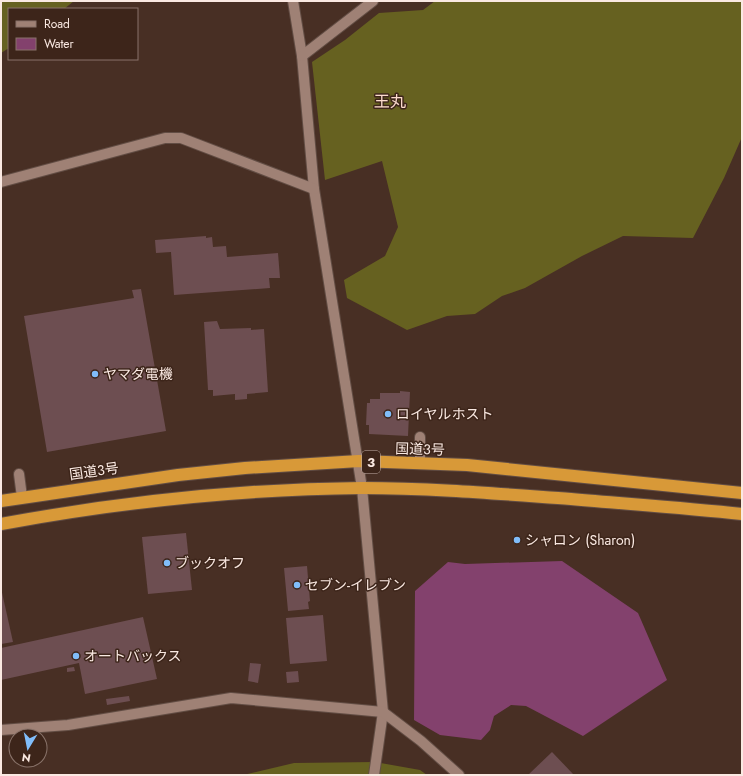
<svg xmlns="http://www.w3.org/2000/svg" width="743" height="776" font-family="Jost,'Noto Sans JP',sans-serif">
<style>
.forest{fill:#666120}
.water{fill:#83416d}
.building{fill:#6d4e51}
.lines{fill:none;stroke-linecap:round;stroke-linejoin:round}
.minor-casing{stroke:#624d44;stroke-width:12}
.highway-casing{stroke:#624d44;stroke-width:14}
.minor{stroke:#9f8175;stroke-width:10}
.highway{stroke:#d89938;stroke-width:12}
.poi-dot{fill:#80bdfa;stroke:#3d251a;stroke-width:1.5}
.labels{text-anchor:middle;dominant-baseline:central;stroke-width:3;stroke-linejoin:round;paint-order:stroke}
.shield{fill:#3d251a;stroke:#c1aea6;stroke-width:1}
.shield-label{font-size:13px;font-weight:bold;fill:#fae9e2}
.poi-label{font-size:14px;fill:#fae9e2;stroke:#3d251a;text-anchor:start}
.street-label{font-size:14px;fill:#fae9e2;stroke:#3d251a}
.quarter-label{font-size:16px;fill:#fbdacc;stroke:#3d251a}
</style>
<rect width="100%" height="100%" fill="#482f24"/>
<g class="forest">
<polygon points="1,1 74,1 64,9 9,9 9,48 1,53"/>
<polygon points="435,1 742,1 742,137 724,178 693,238 623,236 582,256 525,288 502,296 475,314 447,316 407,330 347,298 344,280 385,256 398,227 382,161 325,180 312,62 345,40 379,13 423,10"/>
<polygon points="375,762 420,770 427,775 243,775 294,763"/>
</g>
<polygon class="water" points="562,561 638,613 667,680 583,736 526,706 511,705 494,716 490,730 481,740 440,735 414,720 415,591 448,562 465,564"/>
<g class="building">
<polygon points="206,236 206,238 212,237 213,247 226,246 227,257 278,253 280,278 269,278 270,288 174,295 171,252 156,253 155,240"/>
<polygon points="141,289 166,431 47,452 24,316 134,298 132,290"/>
<polygon points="217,321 220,329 251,328 251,330 264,329 268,392 247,394 247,399 235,400 235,394 213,396 213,390 208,390 204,322"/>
<polygon points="400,391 410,392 408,436 369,434 369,425 366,425 367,403 370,403 370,399 380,399 380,393 400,393"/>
<polygon points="186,533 192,590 148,594 142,537"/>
<polygon points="307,566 310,601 308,602 309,609 288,611 284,568"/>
<polygon points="1,588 13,642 1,644"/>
<polygon points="323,615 327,661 290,664 286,618"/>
<polygon points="143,617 157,679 85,694 79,663 1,680 1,648"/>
<polygon points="250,663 261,664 258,683 248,681"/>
<polygon points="74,667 75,671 67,672 67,668"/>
<polygon points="298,671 299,682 287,683 286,672"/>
<polygon points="129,696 130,701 107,705 106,699"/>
<polygon points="552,752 574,775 528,775"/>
</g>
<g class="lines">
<defs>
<g id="minor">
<polyline points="293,1 302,56 314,189 362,488 383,712 374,775"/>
<polyline points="302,56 373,1"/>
<polyline points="1,182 165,138 181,138 314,189"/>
<polyline points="420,437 420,464"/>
<polyline points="19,474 22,497"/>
<polyline points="1,730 68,725 231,698 340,708 383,712 421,741 459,775"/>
</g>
<g id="highway">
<polyline points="1,501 178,475 245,468 359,461 467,465 742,493"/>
<path d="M1,524C120,502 241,489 362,488C432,488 501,494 571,499C628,504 685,508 742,514"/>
</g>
</defs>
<use href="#minor" class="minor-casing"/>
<use href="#highway" class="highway-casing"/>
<use href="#minor" class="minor"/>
<use href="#highway" class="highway"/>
</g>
<g class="poi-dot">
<circle cx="95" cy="374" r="4"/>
<circle cx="388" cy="414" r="4"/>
<circle cx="517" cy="540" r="4"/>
<circle cx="167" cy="563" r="4"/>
<circle cx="297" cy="585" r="4"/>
<circle cx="76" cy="656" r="4"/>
</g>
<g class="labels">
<rect class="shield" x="362" y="451" width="18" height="22" rx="3"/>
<g class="shield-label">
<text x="371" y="462">3</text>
</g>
<g class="poi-label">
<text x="103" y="374">ヤマダ電機</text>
<text x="396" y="414">ロイヤルホスト</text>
<text x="525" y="540">シャロン (Sharon)</text>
<text x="175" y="563">ブックオフ</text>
<text x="305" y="585">セブン-イレブン</text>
<text x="84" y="656">オートバックス</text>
</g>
<g class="street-label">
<text transform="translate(420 449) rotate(2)">国道3号</text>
<text transform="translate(94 471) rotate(-8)">国道3号</text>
</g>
<g class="quarter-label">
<text x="390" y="101">王丸</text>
</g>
</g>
<rect width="743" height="776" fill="none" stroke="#fae9e2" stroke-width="4"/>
<rect x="8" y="8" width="130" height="52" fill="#3d251a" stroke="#89736a"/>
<rect x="16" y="21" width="20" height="6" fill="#9f8175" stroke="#89736a"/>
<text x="44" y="28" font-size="12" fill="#fae9e2">Road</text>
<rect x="16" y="38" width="20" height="12" fill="#83416d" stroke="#89736a"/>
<text x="44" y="48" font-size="12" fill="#fae9e2">Water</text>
<g transform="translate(28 748) rotate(190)"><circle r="19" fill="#3d251a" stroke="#89736a"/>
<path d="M0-3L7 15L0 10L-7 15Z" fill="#80bdfa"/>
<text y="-6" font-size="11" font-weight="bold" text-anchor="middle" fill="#fae9e2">N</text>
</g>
</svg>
